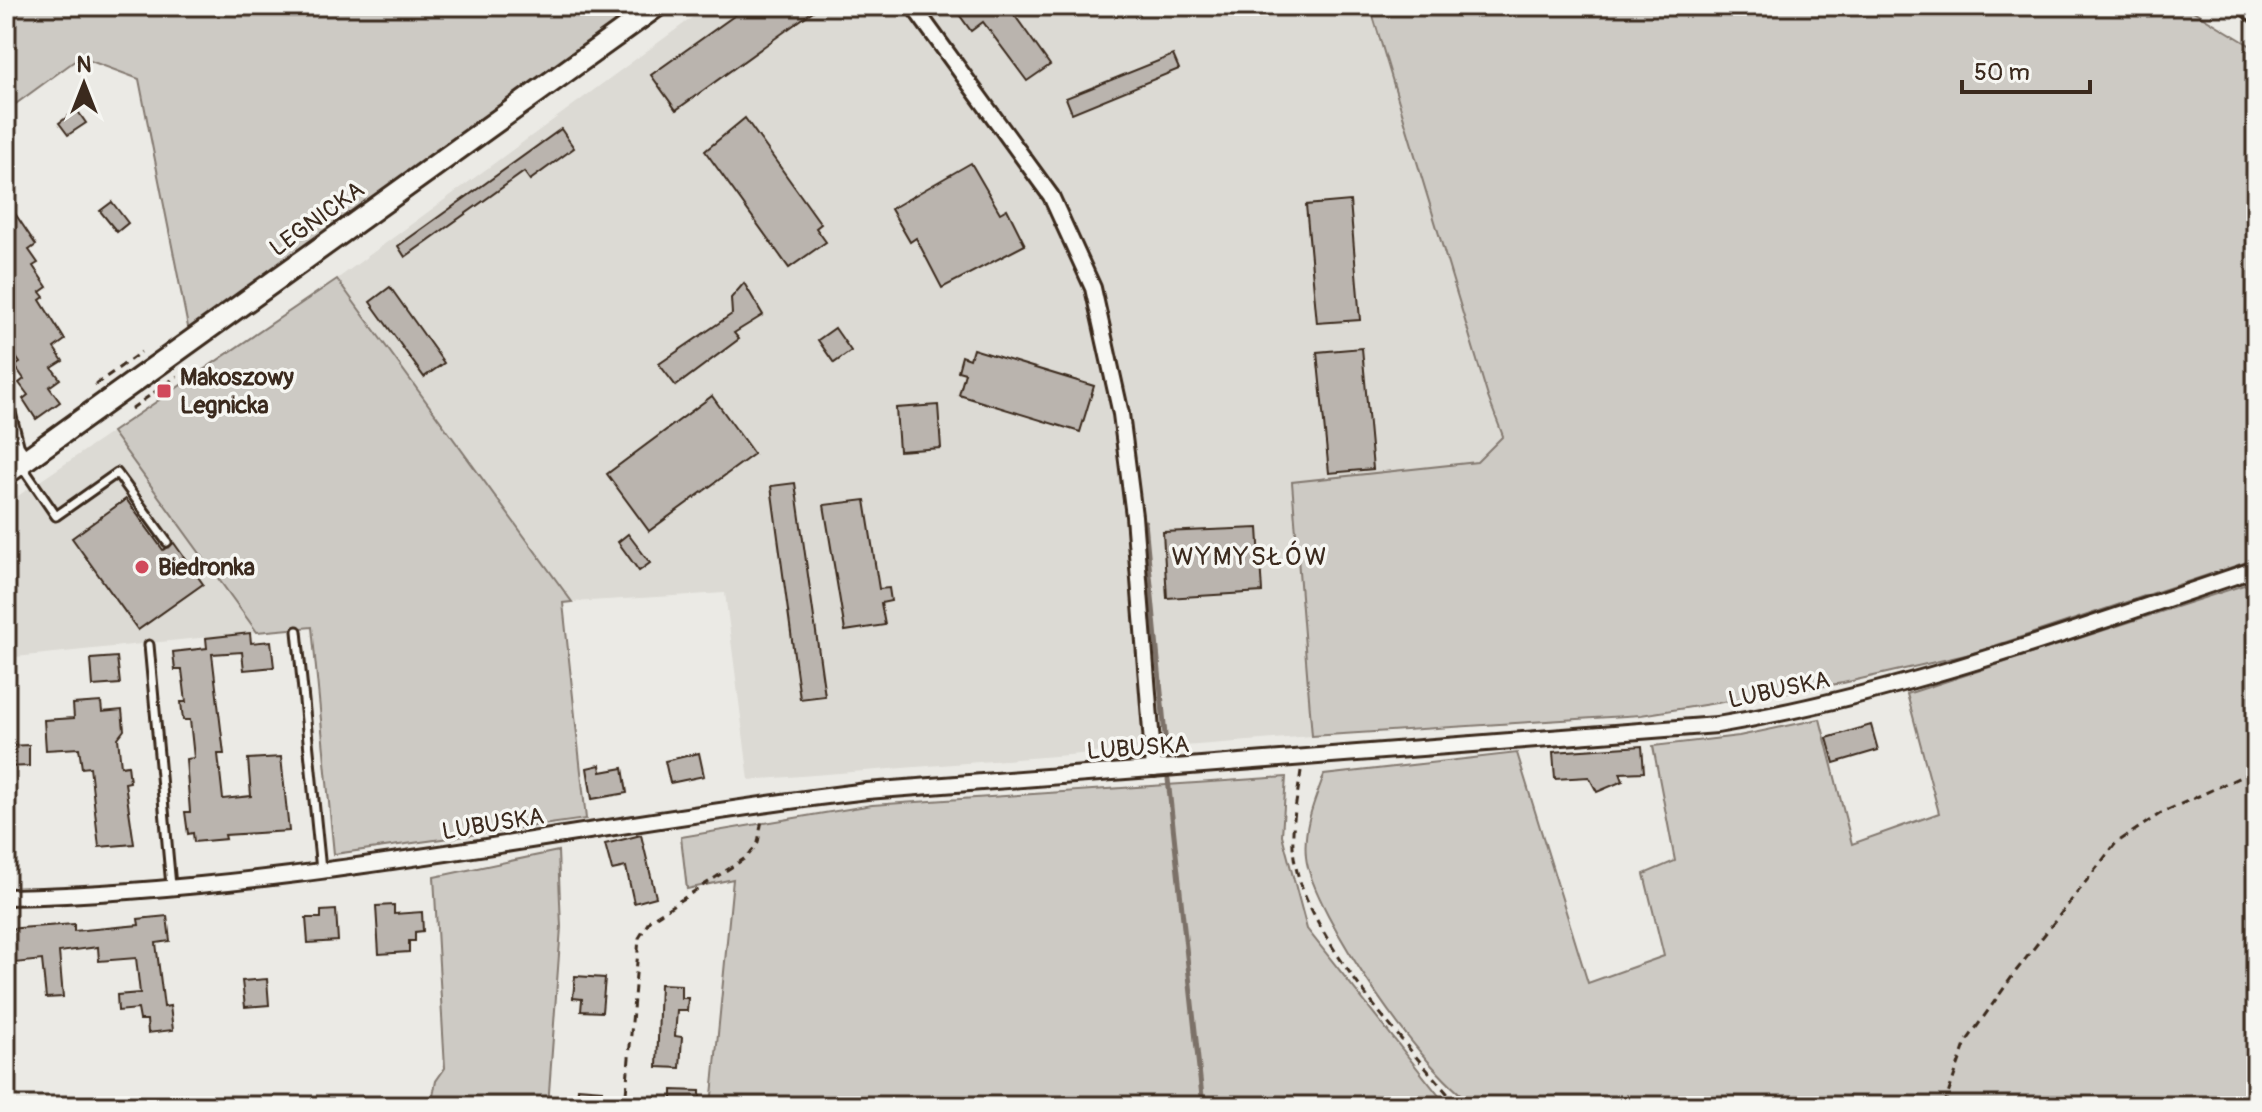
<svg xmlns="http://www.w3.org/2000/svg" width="2262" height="1112" font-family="Pangolin,sans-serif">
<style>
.built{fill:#dcdad4}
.green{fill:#cdcac4;stroke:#847a71;stroke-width:2}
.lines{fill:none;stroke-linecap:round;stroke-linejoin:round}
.stream{stroke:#7c7167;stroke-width:5}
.building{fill:#bab4ae;stroke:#3b2a1e;stroke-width:2}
.lane-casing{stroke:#3b2a1e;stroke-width:13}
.street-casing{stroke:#3b2a1e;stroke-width:20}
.secondary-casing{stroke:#3b2a1e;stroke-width:26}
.highway-casing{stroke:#3b2a1e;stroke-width:30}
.path{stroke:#3b2a1e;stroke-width:3;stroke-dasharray:8 6;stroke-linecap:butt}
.lane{stroke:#f6f6f2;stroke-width:7}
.street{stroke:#f6f6f2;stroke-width:14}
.secondary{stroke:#f6f6f2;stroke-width:20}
.highway{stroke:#f6f6f2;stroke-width:24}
.poi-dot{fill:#d1495b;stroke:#f6f6f2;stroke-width:3}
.labels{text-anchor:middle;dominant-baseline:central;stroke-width:7;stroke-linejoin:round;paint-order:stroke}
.street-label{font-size:24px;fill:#3b2a1e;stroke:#f6f6f2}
.poi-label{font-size:24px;font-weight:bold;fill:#3b2a1e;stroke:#f6f6f2;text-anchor:start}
.neighbourhood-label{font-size:26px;letter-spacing:2px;fill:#3b2a1e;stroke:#f6f6f2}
</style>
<rect width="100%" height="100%" fill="#ebeae5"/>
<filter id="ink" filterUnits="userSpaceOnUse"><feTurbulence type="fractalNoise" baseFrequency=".0125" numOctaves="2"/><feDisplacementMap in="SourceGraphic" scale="16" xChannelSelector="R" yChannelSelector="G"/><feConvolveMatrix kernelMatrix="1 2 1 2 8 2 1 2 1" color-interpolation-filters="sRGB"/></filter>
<g filter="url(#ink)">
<g class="built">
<polygon points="708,6 1370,6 1488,397 1503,436 1477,462 1292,482 1312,736 749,780 725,593 572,602 337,279"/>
<polygon points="112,432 257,632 6,658 6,504"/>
</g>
<g class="green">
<polygon points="6,6 641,6 189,332 139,79 80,57 6,111"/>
<polygon points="1370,6 2185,6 2256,49 2256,559 1970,654 1843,683 1641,715 1312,736 1292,482 1477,462 1503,436 1488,397"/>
<polygon points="337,279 572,602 563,603 586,819 334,854 312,627 257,632 112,432"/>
<path d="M2256,581V1106H1478C1430,1084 1311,910 1306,857C1303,827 1314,802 1324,775L1517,753L1588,983L1664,956L1644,874L1675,861L1653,746L1739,736L1820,719L1852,844L1939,813L1907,694Z"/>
<polygon points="1286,777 1282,835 1307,929 1447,1106 711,1106 733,879 687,889 681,837 872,805"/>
<polygon points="558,851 561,927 548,1106 431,1106 436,1081 445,1068 434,877"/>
</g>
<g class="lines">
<g class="stream">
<polyline points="1145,522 1166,746"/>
<polyline points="1168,779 1203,1106"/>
</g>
</g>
<g class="building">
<polygon points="748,6 820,6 676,110 651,75"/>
<polygon points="953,6 1008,6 1050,65 1027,81 983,22 971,31"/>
<polygon points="1173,55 1179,69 1072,113 1066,98"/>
<polygon points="77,110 86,123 68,135 59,123"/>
<polygon points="745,118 821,224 816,228 826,242 789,268 705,151"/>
<polygon points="561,129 574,148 530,180 524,172 405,257 398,246"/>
<polygon points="971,163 1000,213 1007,209 1025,245 942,288 916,238 910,242 891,209"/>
<polygon points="6,200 36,245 29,250 38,263 33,266 47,287 40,292 44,297 40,300 65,340 54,348 63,361 52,368 60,379 49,387 60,402 36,419 23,399 28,395 19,383 24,379 15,366 20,363 11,350 16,347 7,334 13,330 6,321"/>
<polygon points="1350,201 1360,320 1317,323 1306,205"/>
<polygon points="112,202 128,223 117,232 100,211"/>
<polygon points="744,283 763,315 734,333 739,339 676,386 659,364 732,314 731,298"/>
<polygon points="390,287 444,363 424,377 370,302"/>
<polygon points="835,328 851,351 834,363 818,340"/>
<polygon points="1362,348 1373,469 1329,473 1317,352"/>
<polygon points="973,349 1094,386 1080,432 959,395 965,373 958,371 962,356 970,359"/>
<polygon points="712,396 754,454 649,531 607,474"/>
<polygon points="938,405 941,448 899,451 896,408"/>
<polygon points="795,483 825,696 800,699 771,486"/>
<polygon points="126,499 163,550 174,543 203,584 138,630 72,538"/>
<polygon points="865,500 879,589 889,588 891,601 881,603 885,625 845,631 824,505"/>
<polygon points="1258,528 1262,592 1167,598 1163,532"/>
<polygon points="628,534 650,563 639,571 618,542"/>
<polygon points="250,633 251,643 271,641 274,667 244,670 242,652 212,654 224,754 218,754 223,799 251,796 248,759 281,757 289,831 225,835 226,839 194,842 193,833 188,834 185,812 190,812 186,759 194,758 190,720 183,720 181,702 186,702 182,670 175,670 173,652 207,648 206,638"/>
<polygon points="117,657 120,684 93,686 91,659"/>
<polygon points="101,702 102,712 122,710 124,730 118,738 121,766 128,765 130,782 125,783 134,844 99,847 90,767 82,768 79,748 46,750 44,720 74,718 73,704"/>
<polygon points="1871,725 1878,750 1834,763 1827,738"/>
<polygon points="29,745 29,766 6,767 6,746"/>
<polygon points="1642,746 1644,772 1620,773 1623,781 1597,792 1589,777 1555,779 1553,752"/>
<polygon points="699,753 704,776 670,783 665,761"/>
<polygon points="600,765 601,772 623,768 627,793 592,799 587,768"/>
<polygon points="641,835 656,897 634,903 626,867 612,870 605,844"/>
<polygon points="394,905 394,914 422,912 423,931 415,932 415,941 409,941 409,952 379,954 376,906"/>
<polygon points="336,910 338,941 308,943 306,918 321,918 321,911"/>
<polygon points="167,916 170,941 156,943 164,1007 170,1006 173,1030 148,1033 147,1020 140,1020 138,1009 118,1011 117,995 140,993 136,958 99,961 98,947 59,952 63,997 46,998 42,960 6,964 6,929 74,924 74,931 139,925 138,919"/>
<polygon points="575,976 605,978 602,1012 581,1011 582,999 573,998"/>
<polygon points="267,979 269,1005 245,1007 242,981"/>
<polygon points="660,984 681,985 681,998 688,998 687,1011 677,1011 675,1036 682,1037 680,1068 657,1067"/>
<polygon points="578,1088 602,1090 601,1106 577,1106"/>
<polygon points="672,1090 700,1091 700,1106 672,1106"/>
</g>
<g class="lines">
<defs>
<g id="lane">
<polyline points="21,465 56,516 117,473 167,542"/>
<polyline points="297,631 321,870"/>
<polyline points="149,645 171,886"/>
</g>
<g id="street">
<polyline points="913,6 1051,196 1093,288 1121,414 1134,516 1154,769"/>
<polyline points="6,407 16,447 25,460"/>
<path d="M6,897C296,891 580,825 867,791L1717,725C1902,694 2079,628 2256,569"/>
</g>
<polyline id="secondary" points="6,474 657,6"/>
<polyline id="highway" points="2252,6 2256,9"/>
</defs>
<use href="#lane" class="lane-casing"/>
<use href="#street" class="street-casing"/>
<use href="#secondary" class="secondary-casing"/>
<use href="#highway" class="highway-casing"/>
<g class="path">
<polyline points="674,13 684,6"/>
<polyline points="95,385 141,352"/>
<polyline points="131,409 177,376"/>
<path d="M1301,771C1297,800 1289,833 1295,863C1311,942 1405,1043 1458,1106"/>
<polyline points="625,1106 639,938 650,920 747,857 758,843 762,819"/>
<polyline points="1944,1106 1966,1042 2016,971 2116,843 2161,813 2256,770"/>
</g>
<use href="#lane" class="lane"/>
<use href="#street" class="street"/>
<use href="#secondary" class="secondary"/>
<use href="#highway" class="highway"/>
</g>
</g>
<g class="poi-dot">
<rect x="156" y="383" width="16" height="16" rx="4"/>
<circle cx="142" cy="567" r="8"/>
</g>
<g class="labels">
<g class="street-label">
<text transform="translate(317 219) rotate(-36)">LEGNICKA</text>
<text transform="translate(1779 690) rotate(-12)">LUBUSKA</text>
<text transform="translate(1138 748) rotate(-4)">LUBUSKA</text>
<text transform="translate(493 824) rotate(-9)">LUBUSKA</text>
</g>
<g class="poi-label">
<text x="180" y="377">Makoszowy<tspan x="180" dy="28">Legnicka</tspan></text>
<text x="158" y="567">Biedronka</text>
</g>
<g class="neighbourhood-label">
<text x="1250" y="557">WYMYSŁÓW</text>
</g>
</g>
<rect width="2262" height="1112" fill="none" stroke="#f6f6f2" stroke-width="32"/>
<rect x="16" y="16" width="2230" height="1080" fill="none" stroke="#3b2a1e" stroke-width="3" filter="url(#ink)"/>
<g transform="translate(84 84)" stroke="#f6f6f2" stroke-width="6" paint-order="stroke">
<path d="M0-6L14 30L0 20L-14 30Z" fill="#3b2a1e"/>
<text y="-12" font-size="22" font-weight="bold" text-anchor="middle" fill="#3b2a1e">N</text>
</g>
<path d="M1962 80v12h128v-12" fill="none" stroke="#3b2a1e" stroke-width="4"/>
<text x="1974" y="80" font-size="24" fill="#3b2a1e" stroke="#f6f6f2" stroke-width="6" paint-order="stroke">50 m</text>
</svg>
